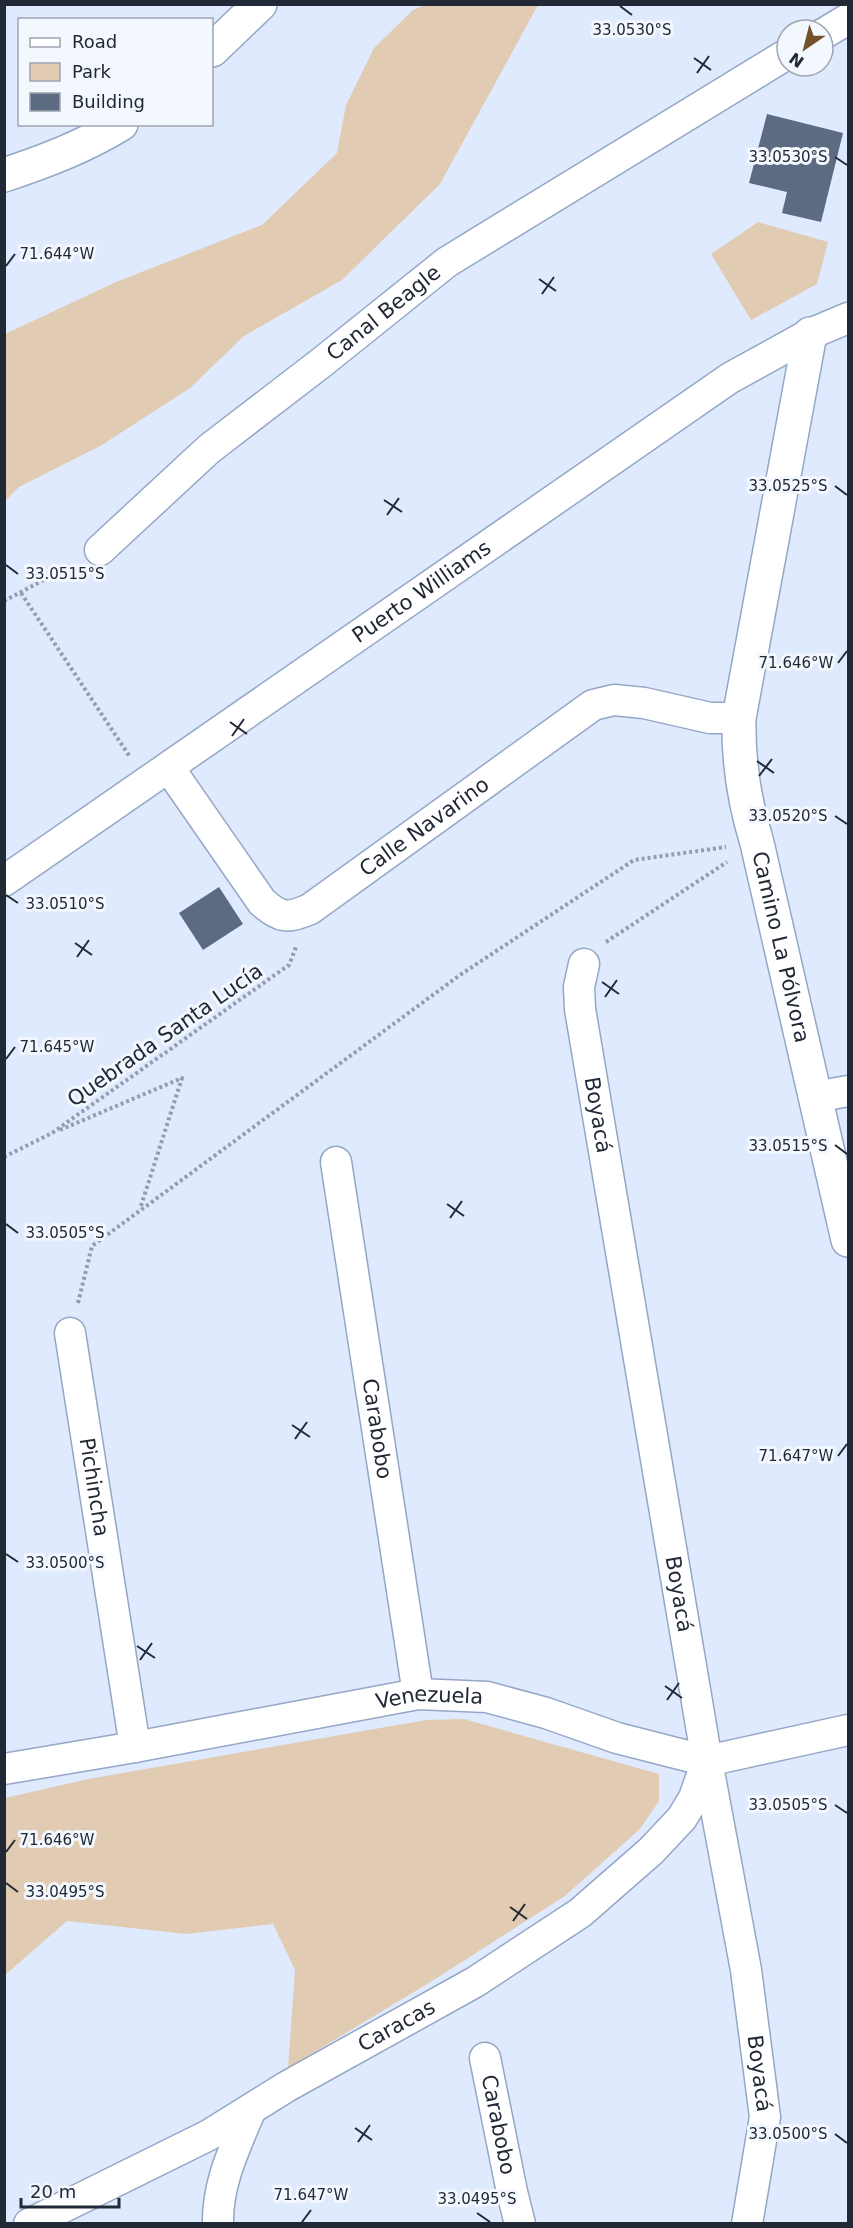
<svg xmlns="http://www.w3.org/2000/svg" width="853" height="2228" font-family="'DejaVu Sans',sans-serif">
<style>
.green{fill:#e1ccb3}
.building{fill:#5c6a82}
.lines{fill:none;stroke-linecap:round;stroke-linejoin:round}
.street-casing{stroke:#95a7c6;stroke-width:33}
.secondary-casing{stroke:#95a7c6;stroke-width:36}
.path{stroke:#949daf;stroke-width:4;stroke-dasharray:3 3;stroke-linecap:butt}
.street{stroke:#fff;stroke-width:30}
.secondary{stroke:#fff;stroke-width:33}
.ticks{fill:none;stroke:#222936;stroke-width:2}
.labels{text-anchor:middle;dominant-baseline:central;stroke-width:6;stroke-linejoin:round;paint-order:stroke}
.street-label{font-size:21px;fill:#222936;stroke:#f3f7fe}
.ticks-label{font-size:15px;text-anchor:middle;fill:#222936;stroke:#f3f7fe;stroke-width:6;stroke-linejoin:round;paint-order:stroke}
</style>
<rect width="100%" height="100%" fill="#dfeafe"/>
<g class="green">
<polygon points="427,4 538,5 440,184 342,280 244,336 190,388 102,445 19,487 5,501 5,334 116,282 262,225 337,153 346,105 374,48 413,10"/>
<polygon points="758,222 828,242 817,284 751,320 711,254"/>
<polygon points="464,1719 659,1774 659,1801 640,1829 565,1896 432,1981 288,2068 295,1970 273,1924 186,1934 67,1921 5,1975 5,1798 88,1779 426,1720"/>
</g>
<g class="building">
<polygon points="767,114 843,133 821,222 782,213 787,192 749,183"/>
<polygon points="219,887 243,924 203,950 179,913"/>
</g>
<g class="lines">
<defs>
<g id="street">
<polyline points="823,34 848,19"/>
<path id="s1" d="M100,550L209,449L321,363L447,262L787,54"/>
<path id="s2" d="M169,768L262,902C280,918 288,919 310,909L593,705L614,700L644,703L710,718H739"/>
<path id="s3" d="M4,881L730,378L810,334L848,318"/>
<path id="s4" d="M584,964L579,987L580,1009L707,1761L746,1970L765,2117L747,2224"/>
<polyline points="815,1097 848,1091"/>
<path id="s5" d="M336,1162L418,1694"/>
<path id="s6" d="M70,1333L135,1747"/>
<path id="s7" d="M4,1769L135,1747L418,1694L487,1697L546,1713L617,1738L707,1761L848,1730"/>
<path id="s8" d="M485,2058L512,2192L520,2224"/>
<path id="s9" d="M29,2224L209,2135L286,2087L475,1982L580,1913L651,1851L682,1818L694,1798L707,1761"/>
<path d="M218,2224C217,2183 235,2148 250,2111"/>
</g>
<g id="secondary">
<polyline points="212,50 260,4"/>
<path d="M4,175C46,161 83,147 121,124"/>
<path id="s10" d="M810,334L739,718C738,762 744,801 757,843L848,1240"/>
</g>
</defs>
<use href="#street" class="street-casing"/>
<use href="#secondary" class="secondary-casing"/>
<g class="path">
<polyline points="21,593 130,757"/>
<polyline points="4,601 72,565"/>
<polyline points="606,942 727,862"/>
<polyline points="60,1130 182,1078 140,1209"/>
<polyline points="4,1157 52,1133 289,965 296,947"/>
<polyline points="78,1303 92,1246 460,975 634,860 726,847"/>
</g>
<use href="#street" class="street"/>
<use href="#secondary" class="secondary"/>
</g>
<path class="ticks" d="M620,6L632,15M694,58L711,70M697,73L709,56M835,157L847,165M6,266L15,254M539,279L556,291M542,294L554,277M835,486L847,495M384,500L402,512M387,515L399,498M6,565L18,574M838,663L847,651M230,722L247,734M232,736L244,719M757,761L774,773M759,776L772,759M835,816L847,824M6,895L18,903M75,943L92,955M77,957L89,940M602,982L619,994M605,997L617,980M6,1059L15,1047M835,1145L847,1154M447,1204L464,1216M450,1218L462,1201M6,1224L18,1233M292,1425L310,1437M295,1439L307,1422M838,1456L847,1444M6,1554L18,1562M137,1646L155,1658M140,1660L152,1643M665,1686L682,1698M667,1700L679,1683M835,1805L847,1813M6,1852L15,1840M6,1883L18,1892M510,1907L527,1919M513,1921L525,1904M355,2128L372,2140M835,2134L847,2143M358,2142L370,2125M477,2213L490,2222M302,2222L311,2210"/>
<g class="labels">
<g class="street-label">
<text stroke="none"><textPath href="#s1" startOffset="370">Canal Beagle</textPath></text>
<text stroke="none"><textPath href="#s3" startOffset="508">Puerto Williams</textPath></text>
<text stroke="none"><textPath href="#s2" startOffset="357">Calle Navarino</textPath></text>
<text stroke="none"><textPath href="#s10" startOffset="624">Camino La Pólvora</textPath></text>
<text transform="translate(165 1035) rotate(-35)">Quebrada Santa Lucía</text>
<text stroke="none"><textPath href="#s4" startOffset="153">Boyacá</textPath></text>
<text stroke="none"><textPath href="#s5" startOffset="270">Carabobo</textPath></text>
<text stroke="none"><textPath href="#s6" startOffset="156">Pichincha</textPath></text>
<text stroke="none"><textPath href="#s4" startOffset="639">Boyacá</textPath></text>
<text stroke="none"><textPath href="#s7" startOffset="432">Venezuela</textPath></text>
<text stroke="none"><textPath href="#s9" startOffset="418">Caracas</textPath></text>
<text stroke="none"><textPath href="#s4" startOffset="1125">Boyacá</textPath></text>
<text stroke="none"><textPath href="#s8" startOffset="68">Carabobo</textPath></text>
</g>
</g>
<g class="ticks-label">
<text x="632" y="35">33.0530°S</text>
<text x="788" y="162">33.0530°S</text>
<text x="57" y="259">71.644°W</text>
<text x="788" y="491">33.0525°S</text>
<text x="65" y="579">33.0515°S</text>
<text x="796" y="668">71.646°W</text>
<text x="788" y="821">33.0520°S</text>
<text x="65" y="909">33.0510°S</text>
<text x="57" y="1052">71.645°W</text>
<text x="788" y="1151">33.0515°S</text>
<text x="65" y="1238">33.0505°S</text>
<text x="796" y="1461">71.647°W</text>
<text x="65" y="1568">33.0500°S</text>
<text x="788" y="1810">33.0505°S</text>
<text x="57" y="1845">71.646°W</text>
<text x="65" y="1897">33.0495°S</text>
<text x="788" y="2139">33.0500°S</text>
<text x="311" y="2200">71.647°W</text>
<text x="477" y="2204">33.0495°S</text>
</g>
<rect width="853" height="2228" fill="none" stroke="#222936" stroke-width="12"/>
<rect x="18" y="18" width="195" height="108" fill="#f3f7fe" stroke="#9fa5ae" stroke-width="1.5"/>
<rect x="30" y="38" width="30" height="9" fill="#ffffff" stroke="#9fa5ae" stroke-width="1.5"/>
<text x="72" y="48" font-size="18" fill="#222936">Road</text>
<rect x="30" y="63" width="30" height="18" fill="#e1ccb3" stroke="#9fa5ae" stroke-width="1.5"/>
<text x="72" y="78" font-size="18" fill="#222936">Park</text>
<rect x="30" y="93" width="30" height="18" fill="#5c6a82" stroke="#9fa5ae" stroke-width="1.5"/>
<text x="72" y="108" font-size="18" fill="#222936">Building</text>
<g transform="translate(805 48) rotate(215)"><circle r="28" fill="#f3f7fe" stroke="#9fa5ae" stroke-width="1.5"/>
<path d="M0-4.5L10 22L0 15L-10 22Z" fill="#715127"/>
<text y="-9" font-size="16" font-weight="bold" text-anchor="middle" fill="#222936">N</text>
</g>
<path d="M21 2198v9h98v-9" fill="none" stroke="#222936" stroke-width="3"/>
<text x="30" y="2198" font-size="18" fill="#222936" stroke="#f3f7fe" stroke-width="4.5" paint-order="stroke">20 m</text>
</svg>
